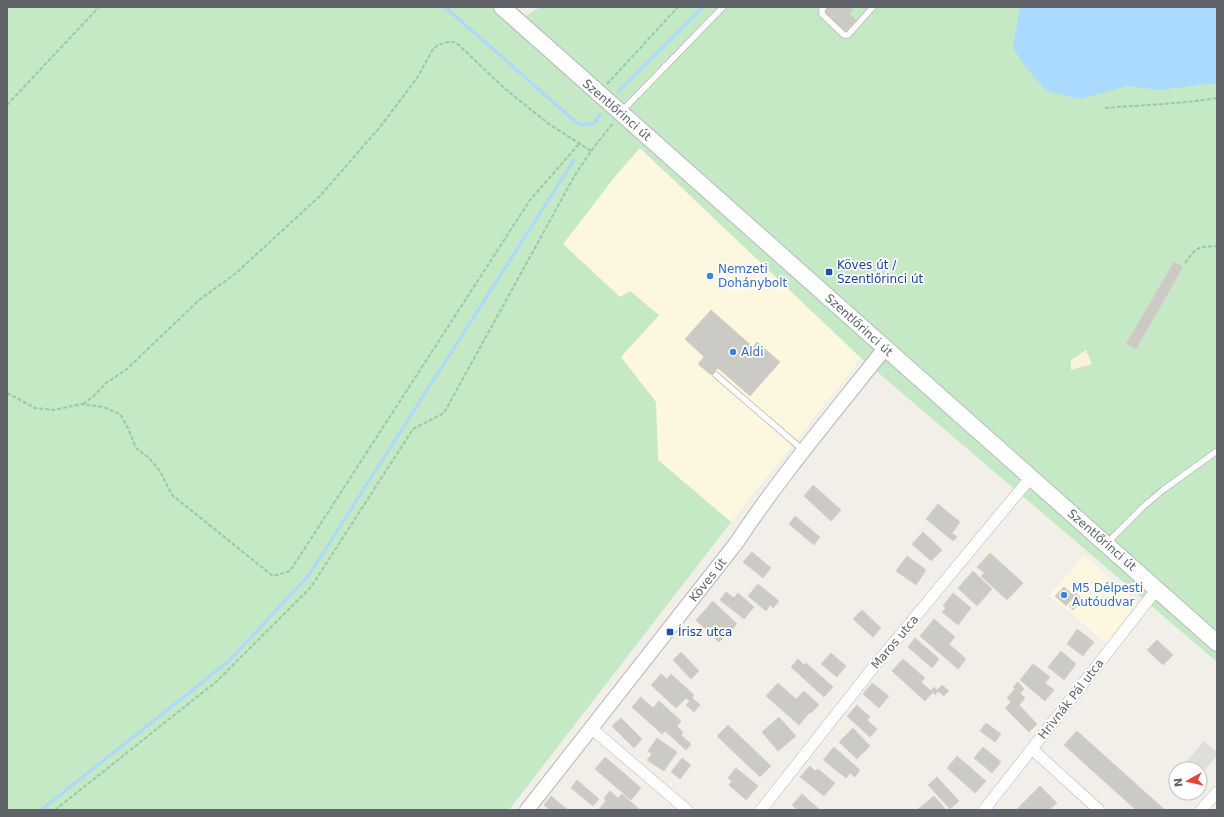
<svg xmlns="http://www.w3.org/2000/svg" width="1224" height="817" font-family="'DejaVu Sans',sans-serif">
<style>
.commercial{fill:#fef7e0}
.industrial{fill:#e0deda}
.green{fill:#c5e8c5}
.sand{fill:#fbf3d9}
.water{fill:#aadaff}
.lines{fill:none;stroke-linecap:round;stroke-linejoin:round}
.stream{stroke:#aadaff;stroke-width:3}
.building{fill:#cccac5;stroke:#d6d1c6}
.service-casing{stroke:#b5b8bc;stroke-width:7}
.minor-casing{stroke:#b5b8bc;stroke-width:12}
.tertiary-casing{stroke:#b5b8bc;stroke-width:16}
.secondary-casing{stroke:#b6babf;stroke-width:18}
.path{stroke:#9cc7a9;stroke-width:2;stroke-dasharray:4 2;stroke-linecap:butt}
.service{stroke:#fff;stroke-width:5.5}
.minor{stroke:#fff;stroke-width:11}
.tertiary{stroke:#fff;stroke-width:14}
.secondary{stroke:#fff;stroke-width:16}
.transit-dot{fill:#1a4fb4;stroke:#fff;stroke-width:1.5}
.shop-dot{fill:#3f7fe0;stroke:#fff;stroke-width:1.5}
.labels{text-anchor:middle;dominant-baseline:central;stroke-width:3.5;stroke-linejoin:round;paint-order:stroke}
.street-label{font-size:12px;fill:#5f6368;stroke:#fff}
.transit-label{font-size:12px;fill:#164399;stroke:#fff;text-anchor:start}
.shop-label{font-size:12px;fill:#366cbe;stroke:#fff;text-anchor:start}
</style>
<rect width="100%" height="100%" fill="#f1efe8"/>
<g class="commercial">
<polygon points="640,148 861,358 731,522 658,460 656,402 621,357 659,315 620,297 563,244 617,174"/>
<polygon points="1084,555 1137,603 1106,643 1049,595"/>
</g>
<polygon class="industrial" points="1204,741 1217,752 1217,756 1201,774 1200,773 1200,769 1196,769 1187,761"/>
<polygon class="green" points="7,7 516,7 526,16 540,7 1217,7 1217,662 861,358 640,148 617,174 563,244 620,297 630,291 659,315 621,357 656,402 658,460 731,522 509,810 7,810"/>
<polygon class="sand" points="1086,350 1092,364 1071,370 1071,360"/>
<polygon class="water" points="1020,7 1217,7 1217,83 1159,90 1127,86 1080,99 1047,91 1028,70 1013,48"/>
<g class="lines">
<g class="stream">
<polyline points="445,7 577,123 583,125 594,123 600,115"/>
<polyline points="618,92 703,7"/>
<polyline points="41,810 229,661 309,575 574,160"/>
</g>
</g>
<g class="building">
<polygon points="828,7 852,7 851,8 853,10 849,14 856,20 846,32 824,12"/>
<polygon points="1174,262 1183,267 1136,349 1126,344"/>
<polygon points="711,310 753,347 757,342 780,362 750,396 718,368 711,375 698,364 704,357 685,339"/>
<polygon points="813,485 841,510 831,521 804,496"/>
<polygon points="938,504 960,522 952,533 957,537 953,541 926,519"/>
<polygon points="795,516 820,537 814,545 789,524"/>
<polygon points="923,532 942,550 931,561 912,544"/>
<polygon points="752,552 771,568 763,578 743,562"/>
<polygon points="990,553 1023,583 1007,600 981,576 984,573 977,567"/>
<polygon points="907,556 926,570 916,585 896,571"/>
<polygon points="973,571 992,589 977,606 958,588"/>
<polygon points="758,584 779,601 773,608 770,605 766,611 748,596"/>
<polygon points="1064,587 1073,595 1076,593 1082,599 1073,610 1069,606 1076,599 1074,597 1066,606 1055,596"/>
<polygon points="726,592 734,598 738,593 754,607 744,619 720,600"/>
<polygon points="953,593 971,608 958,625 942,612 946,608 943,606"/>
<polygon points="713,601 737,624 719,642 696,620"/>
<polygon points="862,610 881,628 873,637 853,619"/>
<polygon points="934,619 955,637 949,644 966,659 958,669 920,636"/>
<polygon points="1077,629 1094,642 1083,656 1067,644"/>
<polygon points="915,638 939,659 932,668 908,647"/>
<polygon points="1157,640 1173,655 1163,665 1147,650"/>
<polygon points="1061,651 1076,664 1064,680 1048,667"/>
<polygon points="681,652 699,671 691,679 673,660"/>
<polygon points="831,653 846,666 837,677 821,664"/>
<polygon points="798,659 804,665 806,663 833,687 824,697 791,667"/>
<polygon points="903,659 925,678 921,682 931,691 934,687 937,690 942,685 949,691 944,696 938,691 935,695 933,692 925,701 892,671"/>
<polygon points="1033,664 1050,677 1045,683 1054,690 1045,701 1020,680"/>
<polygon points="661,674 667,679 671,674 694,695 692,698 700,705 694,712 686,705 690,701 686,698 676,708 651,685"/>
<polygon points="1018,682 1024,689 1020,693 1025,698 1019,705 1037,724 1029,732 1005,708 1011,702 1007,698 1015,689 1013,687"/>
<polygon points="778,683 796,699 804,691 819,705 811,713 810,712 799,725 766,696"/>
<polygon points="872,683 889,696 879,708 863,694"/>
<polygon points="641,697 653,708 659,701 681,721 677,726 683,732 681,735 691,744 686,750 665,731 662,734 632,707"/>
<polygon points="857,705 870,717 867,720 877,729 870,737 847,716"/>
<polygon points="779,717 796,736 778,751 762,732"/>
<polygon points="621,718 642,739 634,748 612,726"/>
<polygon points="986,723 1001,734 995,742 980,731"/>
<polygon points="728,725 771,766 760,777 717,736"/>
<polygon points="853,728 870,746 857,759 839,742"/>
<polygon points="1077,731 1165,810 1136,810 1064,745"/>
<polygon points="657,738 677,752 664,771 647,760 652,754 648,751"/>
<polygon points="834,747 860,770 855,777 850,773 846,778 823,760"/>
<polygon points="983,747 1001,762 992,773 974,758"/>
<polygon points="957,756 986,781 975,793 947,768"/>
<polygon points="605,757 641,788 631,800 595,769"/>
<polygon points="682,758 691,765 680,779 671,772"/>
<polygon points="810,766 815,771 818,769 835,783 824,796 800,777"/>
<polygon points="736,768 758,786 746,800 729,785 732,781 728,778"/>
<polygon points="937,777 959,801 950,809 928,785"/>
<polygon points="577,780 599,799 593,806 571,788"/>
<polygon points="1040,786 1057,803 1049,810 1016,810"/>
<polygon points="610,791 618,798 622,794 640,810 598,810 606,801 604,798"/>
<polygon points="802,794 820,810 797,810 792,805"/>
<polygon points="551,796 568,810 550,810 544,805"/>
<polygon points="934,796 946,810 919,810 918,809"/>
</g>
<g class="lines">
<defs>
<g id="service">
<polyline points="824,7 822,9 822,14 844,35 848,35 873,7"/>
<polyline points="621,112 723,7"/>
<polyline points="716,375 803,450"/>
<polyline points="1106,544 1144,506 1163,490 1217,451"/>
</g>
<g id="minor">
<polyline points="591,728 687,810"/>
<polyline points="1032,749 1099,810"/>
<polyline points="761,810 872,669 1031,477"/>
<polyline points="984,810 1157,589"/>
<polyline points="1201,810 1217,792"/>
</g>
<path id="tertiary" d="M527,810L737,542C782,474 835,412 885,348"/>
<polyline id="secondary" points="502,7 1217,643"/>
</defs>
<use href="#service" class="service-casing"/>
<use href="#minor" class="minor-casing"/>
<use href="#tertiary" class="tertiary-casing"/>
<use href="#secondary" class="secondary-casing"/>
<g class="path">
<polyline points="607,84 678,7"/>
<polyline points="7,105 99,7"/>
<path d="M1105,108C1142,105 1180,104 1217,98"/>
<path d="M1185,263C1197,247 1196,247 1217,246"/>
<polyline points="7,393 35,408 54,410 82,404 103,407 120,414 128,428 136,448 149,458 160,471 172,495 273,576 290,571 530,200 579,144"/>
<polyline points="83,404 95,395 106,383 127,369 199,300 235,274 320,196 380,127 417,78 433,49 438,45 448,42 453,42 459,45 504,88 549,124 591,151"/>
<polyline points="55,810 217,681 311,587 413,429 444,413 575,175 591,151 613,123"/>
</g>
<use href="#service" class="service"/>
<use href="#minor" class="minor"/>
<use href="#tertiary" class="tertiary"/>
<use href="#secondary" class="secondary"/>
</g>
<g class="transit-dot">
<rect x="825" y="268" width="8" height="8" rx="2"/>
<rect x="666" y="628" width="8" height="8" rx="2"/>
</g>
<g class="shop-dot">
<circle cx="710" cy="276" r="4"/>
<circle cx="733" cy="352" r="4"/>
<circle cx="1064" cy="595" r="4"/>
</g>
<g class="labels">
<g class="street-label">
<text transform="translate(617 110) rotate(41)">Szentlőrinci út</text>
<text transform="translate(859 325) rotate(42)">Szentlőrinci út</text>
<text transform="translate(1102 540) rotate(41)">Szentlőrinci út</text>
<text transform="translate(708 580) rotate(-52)">Köves út</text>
<text transform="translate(895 642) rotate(-50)">Maros utca</text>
<text transform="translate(1071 699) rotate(-52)">Hrivnák Pál utca</text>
</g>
<g class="transit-label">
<text x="837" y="265">Köves út /<tspan x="837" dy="14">Szentlőrinci út</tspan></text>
<text x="678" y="632">Írisz utca</text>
</g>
<g class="shop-label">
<text x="718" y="269">Nemzeti<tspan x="718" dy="14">Dohánybolt</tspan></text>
<text x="741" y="352">Aldi</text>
<text x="1072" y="588">M5 Délpesti<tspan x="1072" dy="14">Autóudvar</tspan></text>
</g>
</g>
<rect width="1224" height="817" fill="none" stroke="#5f6368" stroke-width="16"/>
<g transform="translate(1188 781) rotate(262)"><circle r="19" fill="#ffffff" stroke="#bfc1c3"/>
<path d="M0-3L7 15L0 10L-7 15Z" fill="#ea4335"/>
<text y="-6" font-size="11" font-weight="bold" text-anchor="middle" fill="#5f6368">N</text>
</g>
</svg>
